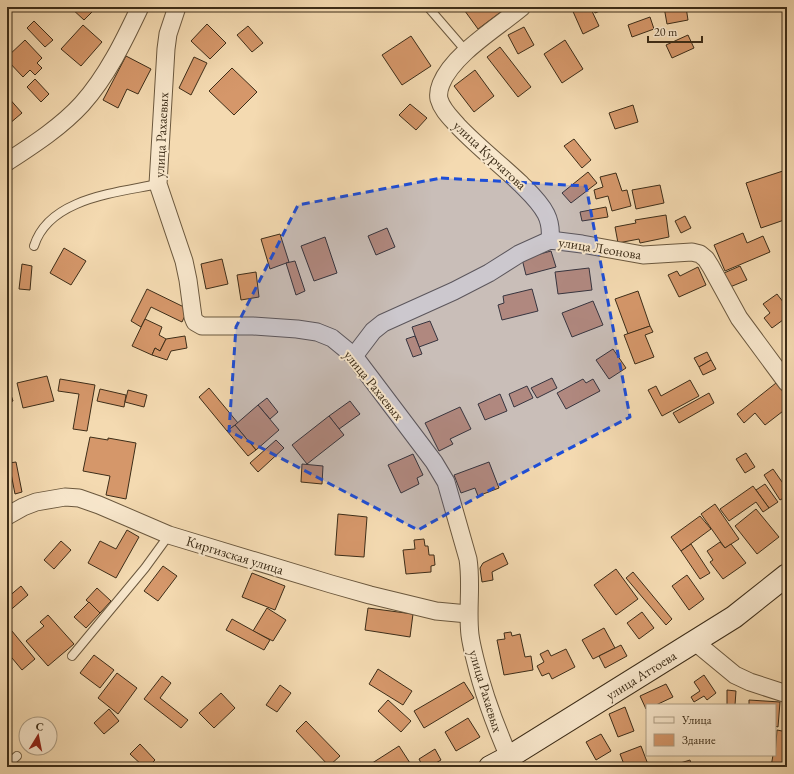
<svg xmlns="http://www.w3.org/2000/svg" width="794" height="774" font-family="'EB Garamond',serif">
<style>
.building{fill:#d5976a;stroke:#3d2d18}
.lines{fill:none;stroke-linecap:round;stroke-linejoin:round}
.lane-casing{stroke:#6b583e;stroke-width:10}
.street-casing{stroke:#6b583e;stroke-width:19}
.secondary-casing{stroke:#3d2d18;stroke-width:24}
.lane{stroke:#f8e7cc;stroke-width:8}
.street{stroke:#f8e7cc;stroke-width:17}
.secondary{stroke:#f8e7cc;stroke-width:22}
.marked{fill:#1d4ed8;fill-opacity:0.2;stroke:#1d4ed8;stroke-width:3;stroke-dasharray:8 5;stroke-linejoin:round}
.labels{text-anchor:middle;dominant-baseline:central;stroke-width:4;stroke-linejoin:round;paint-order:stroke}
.street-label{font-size:14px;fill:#3d2d18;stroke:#f8e7cc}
</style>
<rect width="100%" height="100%" fill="#f4dab1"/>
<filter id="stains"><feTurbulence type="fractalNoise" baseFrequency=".005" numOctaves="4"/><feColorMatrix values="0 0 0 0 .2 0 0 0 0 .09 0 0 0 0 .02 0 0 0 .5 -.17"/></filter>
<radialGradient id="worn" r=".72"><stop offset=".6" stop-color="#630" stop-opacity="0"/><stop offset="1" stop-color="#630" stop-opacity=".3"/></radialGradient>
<g class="building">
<polygon points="70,7 97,7 84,20"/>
<polygon points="462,7 506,7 506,8 478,29"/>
<polygon points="571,7 590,7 599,26 583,34"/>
<polygon points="592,7 604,7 605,9 595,13"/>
<polygon points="664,7 686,7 688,20 667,24"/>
<polygon points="650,17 654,29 632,37 628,25"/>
<polygon points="34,21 53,40 45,47 27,28"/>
<polygon points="207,24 226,43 210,59 191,41"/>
<polygon points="83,25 102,42 81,66 61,49"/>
<polygon points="248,26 263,43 252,52 237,35"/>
<polygon points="524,27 534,45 518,54 508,35"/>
<polygon points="688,35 694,48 672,58 666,45"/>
<polygon points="411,36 431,66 402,85 382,55"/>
<polygon points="25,40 42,58 37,63 42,68 35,75 30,70 23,77 7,60 7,57"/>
<polygon points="565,40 583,69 562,83 544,54"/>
<polygon points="500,47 531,87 518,97 487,57"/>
<polygon points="126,56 151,69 138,94 127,89 118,108 103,100"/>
<polygon points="194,57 207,63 191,95 179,88"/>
<polygon points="232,68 257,92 234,115 209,91"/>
<polygon points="475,70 494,96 474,112 454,86"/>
<polygon points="35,79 49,94 41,102 27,87"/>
<polygon points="7,96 22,113 9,124 7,123"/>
<polygon points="410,104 427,118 416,130 399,115"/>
<polygon points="633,105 638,122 615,129 609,113"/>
<polygon points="574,139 591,160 582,168 564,146"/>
<polygon points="786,170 787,219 761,228 746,183"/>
<polygon points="588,172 597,183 571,203 562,193"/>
<polygon points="616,173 622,191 627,190 631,206 612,211 608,196 596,199 594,190 603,187 600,177"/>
<polygon points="660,185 664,203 636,209 632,190"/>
<polygon points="606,207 608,217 582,221 580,212"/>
<polygon points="666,215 669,237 640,243 639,239 618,243 615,227 636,223 635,220"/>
<polygon points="685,216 691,228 681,233 675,221"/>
<polygon points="387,228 395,247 376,255 368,236"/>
<polygon points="743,233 747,243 763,236 770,252 725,271 714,245"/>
<polygon points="280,234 289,262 270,269 261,239"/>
<polygon points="325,237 337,273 314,281 301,246"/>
<polygon points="64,248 86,261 71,285 50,273"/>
<polygon points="551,251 556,267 526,275 522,259"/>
<polygon points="222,259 228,284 206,289 201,264"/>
<polygon points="295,261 305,291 296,295 286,263"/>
<polygon points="22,264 32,266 30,290 19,289"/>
<polygon points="740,266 747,280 730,287 724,273"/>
<polygon points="698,267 706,285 679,297 668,275 677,271 680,276"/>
<polygon points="589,268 592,290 558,294 555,272"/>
<polygon points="256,272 259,297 241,300 237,275"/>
<polygon points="147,289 188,309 182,322 151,307 141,327 131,321"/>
<polygon points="532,289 538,311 502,320 498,305 504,303 503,296"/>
<polygon points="638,291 650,326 628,334 615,299"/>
<polygon points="777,294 787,307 787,317 772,328 764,318 770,313 763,304"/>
<polygon points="593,301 603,325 572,337 562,313"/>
<polygon points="145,319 162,327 159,335 166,339 160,351 155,348 152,355 132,346"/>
<polygon points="430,321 438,340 419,347 412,327"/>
<polygon points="650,326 653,332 645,335 654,357 635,364 624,335"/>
<polygon points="185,336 187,348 171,351 167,360 152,355 155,348 160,351 166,339"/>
<polygon points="415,336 422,354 413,357 406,339"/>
<polygon points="613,349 626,368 609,379 596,360"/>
<polygon points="707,352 711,360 699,367 694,358"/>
<polygon points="711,360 716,369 703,375 699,367"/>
<polygon points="47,376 54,401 23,408 17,383"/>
<polygon points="552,378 557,388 537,398 531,388"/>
<polygon points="60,379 95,385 87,431 73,429 79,394 58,391"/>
<polygon points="583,379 586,383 593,379 600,391 566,409 557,393"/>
<polygon points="690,380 699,396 662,416 648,390 656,386 661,396"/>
<polygon points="7,383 13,401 7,403"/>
<polygon points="776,383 787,396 787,408 765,425 755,413 744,423 737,414"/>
<polygon points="527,386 533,398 514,407 509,394"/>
<polygon points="209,388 238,423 227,431 199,397"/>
<polygon points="100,389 126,395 124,407 97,401"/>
<polygon points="128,390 147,395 144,407 125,402"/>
<polygon points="709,393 714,403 679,423 673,413"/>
<polygon points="500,394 507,411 485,420 478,404"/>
<polygon points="267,398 278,412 270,419 258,405"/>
<polygon points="350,401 360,414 339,429 329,416"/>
<polygon points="258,405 279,430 256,450 235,425"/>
<polygon points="460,407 471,429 450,439 453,444 439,451 425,423"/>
<polygon points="329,416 344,435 307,464 292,445"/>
<polygon points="235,425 256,450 248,456 227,431"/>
<polygon points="90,437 108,440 108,438 136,443 126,499 106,495 110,476 83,471"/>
<polygon points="276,440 284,448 258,472 250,463"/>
<polygon points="746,453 755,467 745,473 736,459"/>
<polygon points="413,454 423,475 417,478 419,484 401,493 388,465"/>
<polygon points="16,462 22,492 15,494 9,463"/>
<polygon points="489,462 499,488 478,496 475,488 461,493 454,475"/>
<polygon points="302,464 323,466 322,484 301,482"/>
<polygon points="773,469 787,489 787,496 780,500 764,475"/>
<polygon points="765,484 778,502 769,508 756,490"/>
<polygon points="753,486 769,508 763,512 756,502 729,521 720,509"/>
<polygon points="715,504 739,539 725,548 701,514"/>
<polygon points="756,509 779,537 757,554 735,526"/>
<polygon points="338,514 367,517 364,557 335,555"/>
<polygon points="700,516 711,529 681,551 671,537"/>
<polygon points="127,530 139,537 116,578 88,563 100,541 116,549"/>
<polygon points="424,539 425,546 428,546 429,555 434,555 435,565 431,566 431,572 406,574 403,550 415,549 414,540"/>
<polygon points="61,541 71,550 54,569 44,560"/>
<polygon points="720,542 725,548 731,544 746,563 723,579 710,562 713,560 707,551"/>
<polygon points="691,544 710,573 700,579 681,551"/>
<polygon points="503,553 508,564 492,572 493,580 482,582 480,568 483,563"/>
<polygon points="163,566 177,576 158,601 144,591"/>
<polygon points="616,569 638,599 616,615 594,585"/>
<polygon points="633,572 672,619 666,625 626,578"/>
<polygon points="252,573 285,586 275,610 242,597"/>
<polygon points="687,575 704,599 689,610 672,586"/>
<polygon points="21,586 28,595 7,613 7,598"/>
<polygon points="97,588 111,601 100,613 86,600"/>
<polygon points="89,602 100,613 86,628 74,617"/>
<polygon points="267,608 286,620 273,641 253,631"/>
<polygon points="368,608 413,614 410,637 365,630"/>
<polygon points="642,612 654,628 639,639 627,623"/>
<polygon points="48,615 74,644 48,666 26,641 44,626 40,622"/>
<polygon points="232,619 270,640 264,650 226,630"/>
<polygon points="7,625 35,659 22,670 7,652"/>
<polygon points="604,628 615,648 593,659 582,640"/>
<polygon points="511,632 512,636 520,634 525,657 531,656 533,670 504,675 497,640 505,639 504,633"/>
<polygon points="621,645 627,656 605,668 599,656"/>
<polygon points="566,649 575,667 552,679 549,673 542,676 537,666 544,662 540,654 548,650 551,656"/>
<polygon points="94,655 114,670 100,688 80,673"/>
<polygon points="378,669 412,691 403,705 369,684"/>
<polygon points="117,673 137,688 118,714 98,698"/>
<polygon points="704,675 716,693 707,700 704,696 694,702 691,697 700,691 694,682"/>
<polygon points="162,676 171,683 160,698 188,720 181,728 144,699"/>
<polygon points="464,682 474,698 424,728 414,711"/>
<polygon points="666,684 673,697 656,705 647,705 646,709 640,696"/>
<polygon points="280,685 291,693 277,712 266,705"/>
<polygon points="727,690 736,691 735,705 727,705"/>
<polygon points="221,693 235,708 214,728 199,713"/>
<polygon points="388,700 411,721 401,732 378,711"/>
<polygon points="749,700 780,702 778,727 775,726 775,705 749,705"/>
<polygon points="625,707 634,731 618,737 609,714"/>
<polygon points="109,709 119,721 104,734 94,723"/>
<polygon points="468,718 480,737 456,751 445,732"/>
<polygon points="306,721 340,756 329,766 296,731"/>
<polygon points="777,730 787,732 787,767 771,767 773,755 775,755"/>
<polygon points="601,734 611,751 596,760 586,742"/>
<polygon points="140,744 155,760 148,767 144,767 130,754"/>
<polygon points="399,746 410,763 405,767 366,767"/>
<polygon points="641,746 649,767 625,767 620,754"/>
<polygon points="435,749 441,760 429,767 423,767 419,759"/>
<polygon points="690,760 692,767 678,767 677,764"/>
</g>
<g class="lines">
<defs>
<g id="lane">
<polyline points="428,7 466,51"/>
<path d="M34,246C49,198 116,193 158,184"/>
<polyline points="72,656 145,568 169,535"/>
<polyline points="7,765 17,756"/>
</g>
<g id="street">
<path d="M177,7L168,34L166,49L158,184L184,261L188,280L193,317L195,322L202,326H253L297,329L317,332L332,338L354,356L434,462L446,482L468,559C472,584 467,610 470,635C471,643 473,651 475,659C483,693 495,725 509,757"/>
<path d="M522,7C497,28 453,54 441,84C439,89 438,94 439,99C442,110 451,118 458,126C478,147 500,164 521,184C530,193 540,202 546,214C550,222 551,231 550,240"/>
<path d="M7,162C33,145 61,127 82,104C107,76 124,41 140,7"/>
<polyline points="354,356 373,331 383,323 454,291 489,273 519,254 550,240 582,244 643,255 692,252 700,254 706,259 711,267 739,318 787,383"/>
<polyline points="7,516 23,507 36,502 65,497 79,498 99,505 169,535 331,584 370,595 436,611 468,614"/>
<polyline points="695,642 735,675 750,682 787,694"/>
</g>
<polyline id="secondary" points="490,767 509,757 734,617 787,575"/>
</defs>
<use href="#lane" class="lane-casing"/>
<use href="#street" class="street-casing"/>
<use href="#secondary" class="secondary-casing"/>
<use href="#lane" class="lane"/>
<use href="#street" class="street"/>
<use href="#secondary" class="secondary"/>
</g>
<path class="marked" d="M441,178L586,186L630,417L501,484L418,530L229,431L236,327L298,205Z"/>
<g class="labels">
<g class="street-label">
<text transform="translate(161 135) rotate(-87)">улица Рахаевых</text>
<text transform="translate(490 155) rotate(43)">улица Курчатова</text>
<text transform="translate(600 248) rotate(9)">улица Леонова</text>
<text transform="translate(374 385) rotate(51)">улица Рахаевых</text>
<text transform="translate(235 555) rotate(17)">Киргизская улица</text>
<text transform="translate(641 675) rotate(-32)">улица Аттоева</text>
<text transform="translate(486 691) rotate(73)">улица Рахаевых</text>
</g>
</g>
<rect width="794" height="774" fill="none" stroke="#f4dab1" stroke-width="24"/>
<rect x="8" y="8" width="778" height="758" fill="none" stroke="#3d2d18" stroke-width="2"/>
<rect x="12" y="12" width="770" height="750" fill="none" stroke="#3d2d18"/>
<rect x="646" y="704" width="130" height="52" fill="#f8e7cc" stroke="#ad9d84"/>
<rect x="654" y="717" width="20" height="6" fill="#f8e7cc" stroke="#ad9d84"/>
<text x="682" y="724" font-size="12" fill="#3d2d18">Улица</text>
<rect x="654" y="734" width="20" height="12" fill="#d5976a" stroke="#ad9d84"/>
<text x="682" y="744" font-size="12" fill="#3d2d18">Здание</text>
<g transform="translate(38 736) rotate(10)"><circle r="19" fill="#f8e7cc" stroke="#ad9d84"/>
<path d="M0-3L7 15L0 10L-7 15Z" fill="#8f2418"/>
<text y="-6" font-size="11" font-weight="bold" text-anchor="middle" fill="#3d2d18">С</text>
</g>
<path d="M648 36v6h54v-6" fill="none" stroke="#3d2d18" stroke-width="2"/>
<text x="654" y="36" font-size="12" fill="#3d2d18" stroke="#f8e7cc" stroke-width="3" paint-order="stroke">20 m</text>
<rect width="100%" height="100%" filter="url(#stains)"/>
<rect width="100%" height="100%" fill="url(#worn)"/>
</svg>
